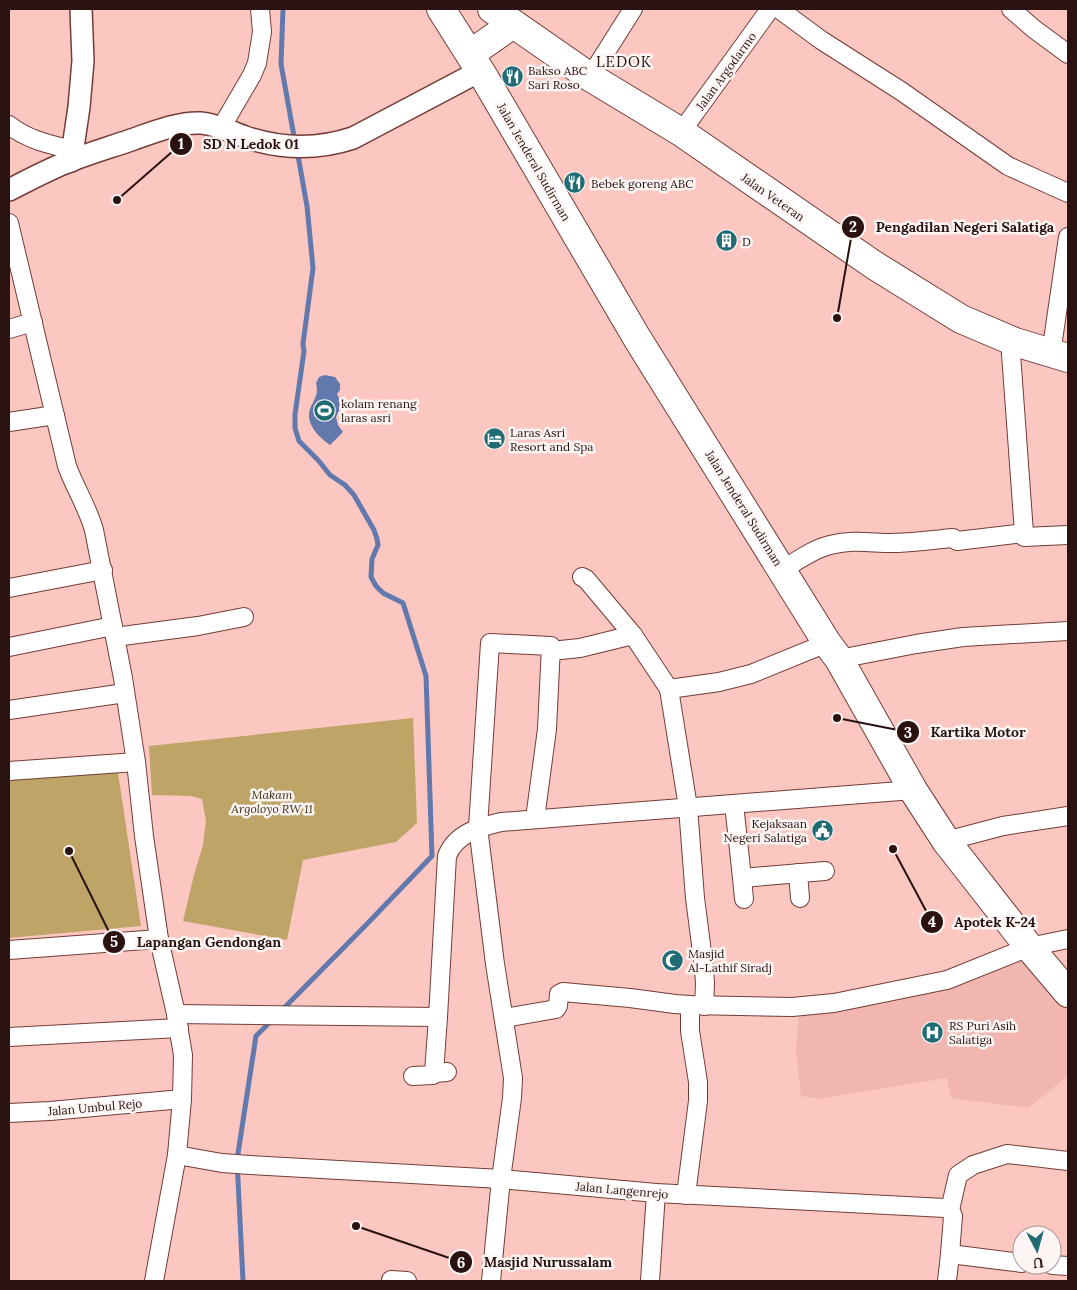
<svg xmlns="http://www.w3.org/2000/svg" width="1077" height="1290" font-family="Lora,serif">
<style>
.built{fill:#f1b6af}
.green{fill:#bfa467}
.water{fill:#6279ae}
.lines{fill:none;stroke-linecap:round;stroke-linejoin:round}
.stream{stroke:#6279ae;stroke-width:5}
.minor-casing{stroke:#733c38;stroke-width:20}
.tertiary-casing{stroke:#733c38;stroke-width:24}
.primary-casing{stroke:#733c38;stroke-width:30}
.minor{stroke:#fff;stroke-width:18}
.tertiary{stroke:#fff;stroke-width:21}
.primary{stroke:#fff;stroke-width:28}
.labels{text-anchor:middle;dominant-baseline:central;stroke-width:5;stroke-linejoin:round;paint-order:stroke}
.poi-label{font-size:12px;fill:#291210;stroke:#fcf5f4;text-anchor:start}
.street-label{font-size:12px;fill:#291210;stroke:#fcf5f4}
.park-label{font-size:12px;font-style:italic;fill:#3c3013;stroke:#fcf5f4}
.quarter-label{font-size:15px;letter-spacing:1px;fill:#291210;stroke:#fcf5f4}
.leader{fill:none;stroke:#291210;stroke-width:2}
.callout-dot{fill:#291210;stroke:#fcf5f4;stroke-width:2}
.mark-label{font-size:15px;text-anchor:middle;font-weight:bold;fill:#fff}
.callout-label{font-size:14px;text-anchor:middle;font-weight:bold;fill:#291210;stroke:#fcf5f4;stroke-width:5;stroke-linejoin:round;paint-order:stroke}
</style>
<rect width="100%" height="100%" fill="#fcc7c0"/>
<polygon class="built" points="1028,952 1068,1001 1068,1076 1028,1108 951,1098 947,1078 819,1099 801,1096 796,1050 799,1013 835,1012 938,987"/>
<g class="green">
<polygon points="413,718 417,823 396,842 303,860 287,940 183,921 194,875 203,845 206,821 202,799 191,796 152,795 149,746"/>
<polygon points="117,766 141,926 9,938 9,776"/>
</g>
<path class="water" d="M325,375L335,377L340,384V390L337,394C343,405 341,407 336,417L338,425L343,432L330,445C319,437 305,424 310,409C314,399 319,395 316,383L319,377Z"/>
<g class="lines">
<g class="stream">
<polyline points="283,9 281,64 295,142"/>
<polyline points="281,1011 367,924 432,856 426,676 403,603 383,593 376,586 371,577 372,559 378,545 377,539 374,530 354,495 345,485 330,475 318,460 299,441 295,428 295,414 304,351 303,344 313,268 307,206 297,150"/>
<polyline points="243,1281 237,1160 256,1036 273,1019"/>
</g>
<defs>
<g id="minor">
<polyline points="779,9 821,40 901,91 1008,166 1068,193"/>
<polyline points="1011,9 1034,29 1068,54"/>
<polyline points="590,77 633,9"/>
<path d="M9,125C28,140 49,144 72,150"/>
<polyline points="221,128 252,75 257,63 262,32 260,9"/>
<polyline points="681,132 770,9"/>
<path d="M9,223L67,466C75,488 88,508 94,530L123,678L136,762L144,836L159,939L176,1014L183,1055L182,1099L177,1155L154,1281"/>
<polyline points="9,329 33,322"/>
<polyline points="1051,354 1068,237"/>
<polyline points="9,422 55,415"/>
<polyline points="1024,533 1024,537 1068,535"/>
<path d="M782,570C797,561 813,549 830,545C850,540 864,542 884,543C907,544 930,540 953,538L957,541L1024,533L1010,340"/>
<polyline points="582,577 586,579 633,635 669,689 688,807 695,898 704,968 705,984 704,1006"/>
<polyline points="9,588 103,570"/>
<polyline points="115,637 198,626 244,617"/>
<polyline points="9,647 113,626"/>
<polyline points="551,651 580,648 633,635"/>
<polyline points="839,659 916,644 963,637 1068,631"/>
<polyline points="669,689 719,682 751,674 827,643"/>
<polyline points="9,710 125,693"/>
<polyline points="9,771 136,762"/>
<polyline points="734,804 742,878 825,871"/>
<polyline points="946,841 1003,826 1068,816"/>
<polyline points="798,873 800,898"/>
<polyline points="742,878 744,899"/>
<polyline points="9,950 159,939"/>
<path d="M176,1014L438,1017L447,856C456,833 480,827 501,822L913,790"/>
<polyline points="504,1018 556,1009 558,1006 559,994 563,992 630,998 675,1004 690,1005 792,1007 834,1003 947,980 1029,947 1068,939"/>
<polyline points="9,1037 179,1028"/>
<polyline points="434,1073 438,1017"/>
<polyline points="413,1076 433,1075 434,1073 447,1072"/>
<polyline points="9,1113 50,1111 182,1099"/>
<polyline points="177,1155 222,1163 250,1165 501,1179 656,1193 945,1208 950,1210 953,1216 950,1254 1022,1263"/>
<polyline points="686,1195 698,1101 698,1082 690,1031 690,1005"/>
<polyline points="950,1210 958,1175 973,1165 1007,1154 1068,1161"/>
<polyline points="1052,1265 1068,1266"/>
<polyline points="391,1280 407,1281"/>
<polyline points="491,1281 501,1179 512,1098 513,1078 495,964 478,827 490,643 551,646 547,729 535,819"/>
<polyline points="650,1281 656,1193"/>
<polyline points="947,1281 950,1254"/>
</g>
<g id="tertiary">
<polyline points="71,161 79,107 83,61 81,9"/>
<path d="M9,190C29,180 49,169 70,161C90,153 111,147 131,140C154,132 178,122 201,123C216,124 231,132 245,137C281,149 317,150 353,138L480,71"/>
</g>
<g id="primary">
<polyline points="441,9 484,77 637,338 827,643 839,659 913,790 946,841 1029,947 1068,993"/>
<polyline points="492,9 590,77 681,132 874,265 961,319 1015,342 1068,358"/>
<polyline points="470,54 513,24"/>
</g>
</defs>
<use href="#minor" class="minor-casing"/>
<use href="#tertiary" class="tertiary-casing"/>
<use href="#primary" class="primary-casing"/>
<use href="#minor" class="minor"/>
<use href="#tertiary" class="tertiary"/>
<use href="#primary" class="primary"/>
</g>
<defs>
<symbol id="restaurant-disc" viewBox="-11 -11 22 22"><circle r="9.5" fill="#216b74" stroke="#fcf5f4"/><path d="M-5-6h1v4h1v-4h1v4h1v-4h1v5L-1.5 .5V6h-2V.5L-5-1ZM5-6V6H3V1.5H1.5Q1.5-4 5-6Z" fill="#fff"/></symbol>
<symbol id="building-disc" viewBox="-11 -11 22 22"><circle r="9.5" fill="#216b74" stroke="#fcf5f4"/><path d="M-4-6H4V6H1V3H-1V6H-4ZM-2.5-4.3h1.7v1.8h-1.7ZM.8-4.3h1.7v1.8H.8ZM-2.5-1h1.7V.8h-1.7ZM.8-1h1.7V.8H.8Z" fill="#fff"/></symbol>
<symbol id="stadium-disc" viewBox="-11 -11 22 22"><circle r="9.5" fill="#216b74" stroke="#fcf5f4"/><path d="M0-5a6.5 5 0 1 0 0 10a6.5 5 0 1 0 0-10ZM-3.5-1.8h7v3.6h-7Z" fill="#fff"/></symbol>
<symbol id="hotel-disc" viewBox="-11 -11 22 22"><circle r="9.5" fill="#216b74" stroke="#fcf5f4"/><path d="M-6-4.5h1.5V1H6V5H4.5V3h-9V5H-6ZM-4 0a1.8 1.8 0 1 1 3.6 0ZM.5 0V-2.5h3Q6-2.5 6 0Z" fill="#fff"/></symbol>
<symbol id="civic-disc" viewBox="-11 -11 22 22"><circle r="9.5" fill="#216b74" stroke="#fcf5f4"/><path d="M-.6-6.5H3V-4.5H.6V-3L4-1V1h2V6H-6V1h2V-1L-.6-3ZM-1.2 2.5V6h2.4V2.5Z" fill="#fff"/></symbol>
<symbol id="mosque-disc" viewBox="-11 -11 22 22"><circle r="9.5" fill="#216b74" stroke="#fcf5f4"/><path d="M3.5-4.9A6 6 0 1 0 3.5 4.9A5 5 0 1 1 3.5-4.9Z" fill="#fff"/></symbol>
<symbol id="hospital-disc" viewBox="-11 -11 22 22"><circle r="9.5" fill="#216b74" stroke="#fcf5f4"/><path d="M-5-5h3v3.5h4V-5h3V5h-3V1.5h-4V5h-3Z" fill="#fff"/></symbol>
</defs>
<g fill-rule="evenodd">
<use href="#restaurant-disc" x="500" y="64" width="25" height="25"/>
<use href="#restaurant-disc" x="562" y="170" width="25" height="25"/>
<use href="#building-disc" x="714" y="228" width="25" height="25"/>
<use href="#stadium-disc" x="312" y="398" width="25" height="25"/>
<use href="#hotel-disc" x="482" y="426" width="25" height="25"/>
<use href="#civic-disc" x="810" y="818" width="25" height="25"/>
<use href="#mosque-disc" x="660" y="948" width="25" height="25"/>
<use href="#hospital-disc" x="920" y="1020" width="25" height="25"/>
</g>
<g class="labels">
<g class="poi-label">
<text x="528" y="70">Bakso ABC<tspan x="528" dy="14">Sari Roso</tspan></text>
<text x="591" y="183">Bebek goreng ABC</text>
<text x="742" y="241">D</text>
<text x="341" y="403">kolam renang<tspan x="341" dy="14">laras asri</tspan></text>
<text x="510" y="432">Laras Asri<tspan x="510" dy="14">Resort and Spa</tspan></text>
<text x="807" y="823" text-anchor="end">Kejaksaan<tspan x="807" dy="14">Negeri Salatiga</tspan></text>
<text x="688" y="953">Masjid<tspan x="688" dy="14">Al-Lathif Siradj</tspan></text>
<text x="949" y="1025">RS Puri Asih<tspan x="949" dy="14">Salatiga</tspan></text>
</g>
<g class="street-label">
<text transform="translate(726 71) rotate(-54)">Jalan Argodarmo</text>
<text transform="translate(534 162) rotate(60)">Jalan Jenderal Sudirman</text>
<text transform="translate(773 197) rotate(35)">Jalan Veteran</text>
<text transform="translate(744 508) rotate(58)">Jalan Jenderal Sudirman</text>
<text transform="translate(95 1107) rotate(-5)">Jalan Umbul Rejo</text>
<text transform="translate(622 1190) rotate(5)">Jalan Langenrejo</text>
</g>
<g class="park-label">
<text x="272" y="794">Makam<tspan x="272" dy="14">Argoloyo RW 11</tspan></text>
</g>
<g class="quarter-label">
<text x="624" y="61">LEDOK</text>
</g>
</g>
<path class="leader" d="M117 200L181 144M837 318L853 227M837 718L908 732M893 849L932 922M69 851L114 942M356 1226L461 1262"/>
<g class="callout-dot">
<circle cx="117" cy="200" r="5"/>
<circle cx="837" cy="318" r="5"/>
<circle cx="837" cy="718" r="5"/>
<circle cx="893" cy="849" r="5"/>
<circle cx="69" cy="851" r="5"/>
<circle cx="356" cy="1226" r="5"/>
<circle cx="181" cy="144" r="12"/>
<circle cx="853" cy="227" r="12"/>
<circle cx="908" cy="732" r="12"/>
<circle cx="932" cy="922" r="12"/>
<circle cx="114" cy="942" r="12"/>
<circle cx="461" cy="1262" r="12"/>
</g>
<g class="mark-label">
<text x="181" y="149">1</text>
<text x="853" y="232">2</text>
<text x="908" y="738">3</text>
<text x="932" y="927">4</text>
<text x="114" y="947">5</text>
<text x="461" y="1268">6</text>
</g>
<g class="callout-label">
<text x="251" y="149">SD N Ledok 01</text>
<text x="965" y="232">Pengadilan Negeri Salatiga</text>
<text x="978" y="737">Kartika Motor</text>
<text x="995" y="927">Apotek K-24</text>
<text x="209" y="947">Lapangan Gendongan</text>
<text x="548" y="1267">Masjid Nurussalam</text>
</g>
<rect width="1077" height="1290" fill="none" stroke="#291210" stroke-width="20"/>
<g transform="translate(1037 1250) rotate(174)"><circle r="24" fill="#fcf5f4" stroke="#a89a99"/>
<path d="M0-4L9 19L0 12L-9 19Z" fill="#216b74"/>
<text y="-8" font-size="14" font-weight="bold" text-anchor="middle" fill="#291210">U</text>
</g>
</svg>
